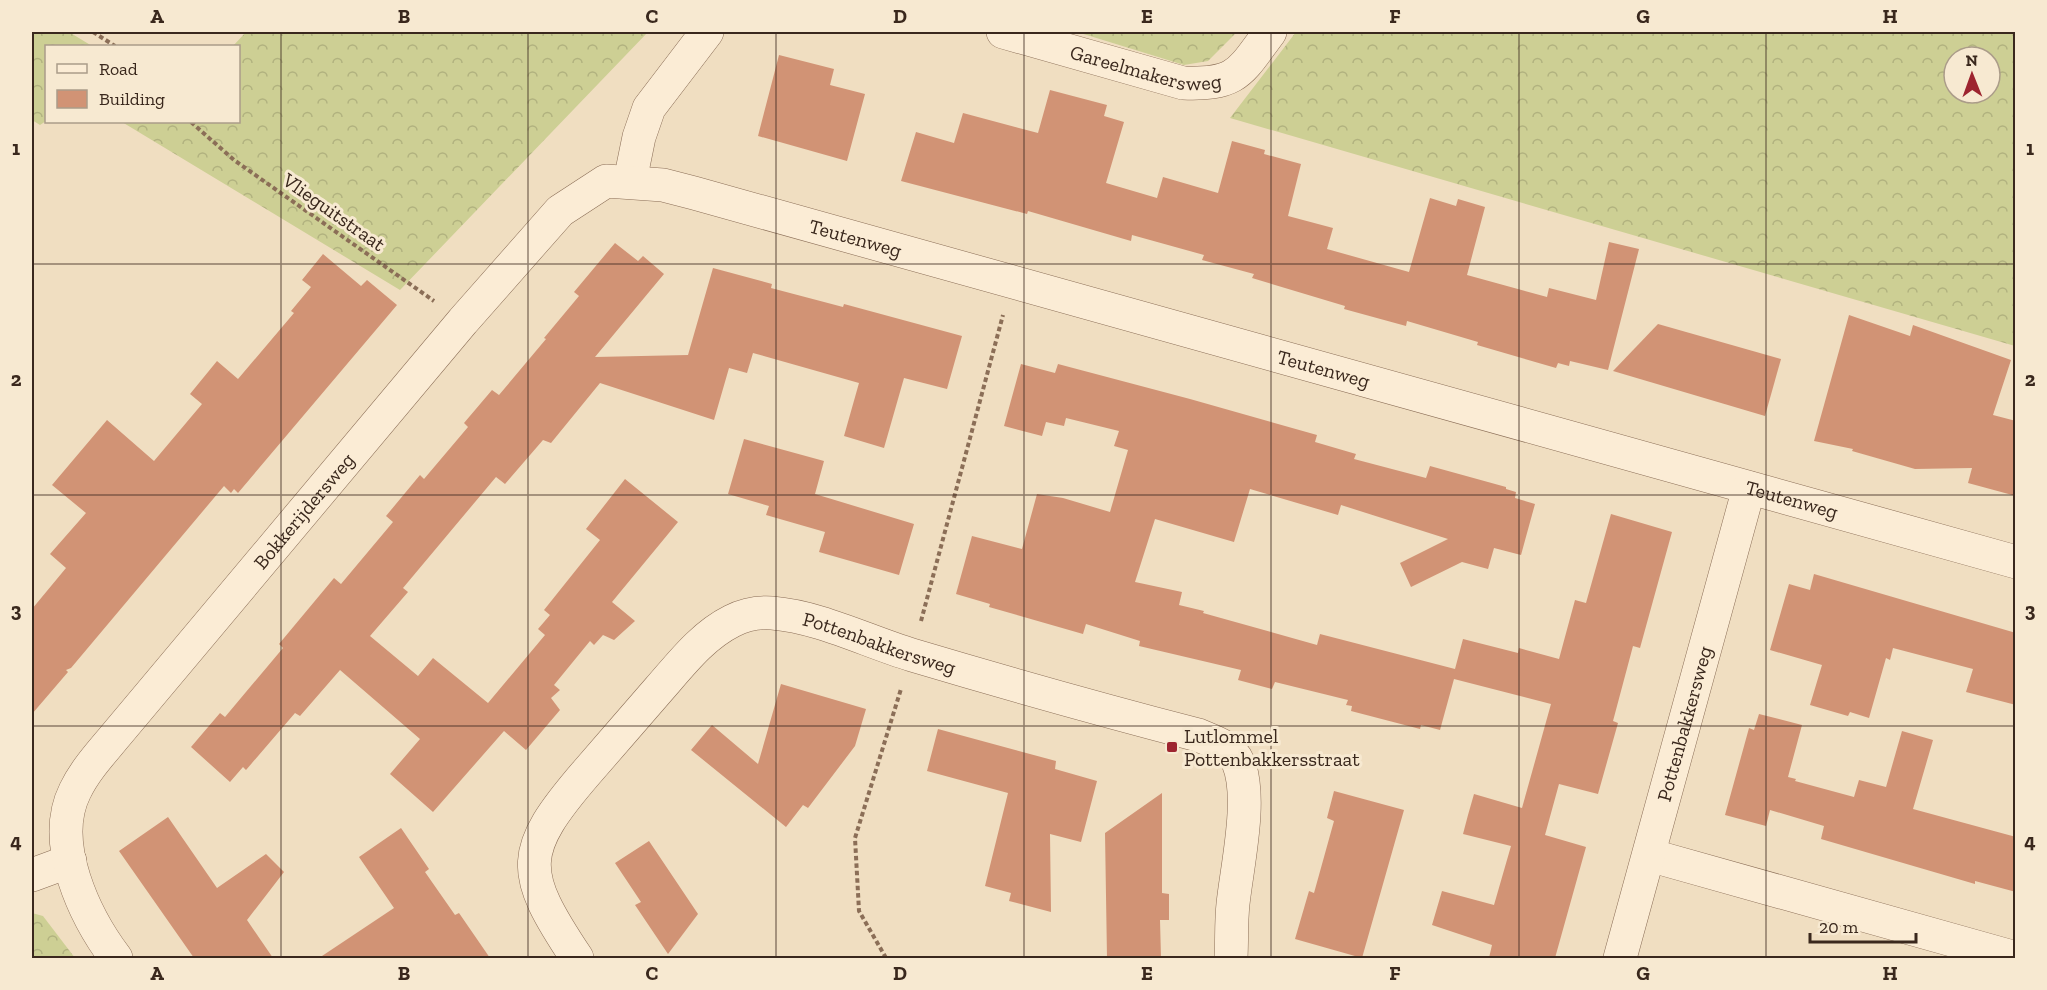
<svg xmlns="http://www.w3.org/2000/svg" width="2047" height="990" font-family="'Zilla Slab',serif">
<style>
.forest{fill:url(#forest-crowns);fill-rule:evenodd}
.building{fill:#d19375}
.lines{fill:none;stroke-linecap:round;stroke-linejoin:round}
.minor-casing{stroke:#8b6e57;stroke-width:34}
.path{stroke:#8b6e57;stroke-width:4;stroke-dasharray:4.5 3;stroke-linecap:butt}
.minor{stroke:#fbecd5;stroke-width:33}
.grid{fill:none;stroke:#3a281d;stroke-width:1.5;stroke-opacity:0.55}
.poi-dot{fill:#9d242f;stroke:#f7e9d1;stroke-width:2}
.labels{text-anchor:middle;dominant-baseline:central;stroke-width:6;stroke-linejoin:round;paint-order:stroke}
.street-label{font-size:20px;fill:#3a281d;stroke:#f7e9d1}
.poi-label{font-size:20px;fill:#3a281d;stroke:#f7e9d1;text-anchor:start}
.neatline{fill:none;stroke:#3a281d;stroke-width:2}
.grid-label{font-size:20px;text-anchor:middle;font-weight:bold;fill:#3a281d}
</style>
<defs>
<pattern id="forest-crowns" width="20" height="18" patternUnits="userSpaceOnUse" patternTransform="scale(1.5)"><rect width="20" height="18" fill="#cdcf94"/><path d="M2 6a3 3 0 1 1 6 0M12 15a3 3 0 1 1 6 0" fill="none" stroke="#b1b27f"/></pattern>
</defs>
<rect width="100%" height="100%" fill="#f0dec1"/>
<g class="forest">
<polygon points="32,32 69,32 92,46 46,46 46,121 40,125 32,120"/>
<polygon points="246,32 648,32 400,290 122,122 238,122 238,46 233,46"/>
<polygon points="1077,32 1237,32 1208,61 1184,65"/>
<path d="M1296,32H2015V346L1230,118ZM1954,57H1990V93H1954Z"/>
<polygon points="32,913 43,916 75,958 32,958"/>
</g>
<g class="building">
<polygon points="779,55 834,69 830,85 865,94 847,161 758,136"/>
<polygon points="1050,90 1107,105 1104,116 1124,122 1106,183 1157,198 1163,177 1218,193 1232,141 1265,150 1264,154 1301,164 1288,216 1333,228 1327,249 1409,272 1430,198 1456,206 1458,199 1485,207 1467,275 1547,297 1549,288 1596,300 1609,242 1639,249 1608,370 1570,361 1569,366 1558,363 1556,368 1477,345 1478,342 1407,321 1406,326 1344,309 1345,306 1252,278 1254,274 1202,260 1204,255 1132,235 1131,241 1028,211 1027,214 901,181 916,132 954,143 963,113 1038,133"/>
<polygon points="615,243 638,261 643,256 664,274 595,357 688,355 713,268 772,284 771,288 843,307 844,304 962,336 947,389 904,378 884,448 844,436 859,383 753,353 747,373 729,368 714,420 600,383 551,443 543,440 505,484 496,477 403,588 408,592 370,636 418,676 433,658 488,703 545,635 538,629 550,615 544,610 600,540 586,529 625,479 678,522 612,602 635,621 614,640 603,635 594,645 590,641 554,685 560,690 551,698 560,710 526,750 504,731 433,812 390,774 420,739 340,670 300,716 295,713 246,770 243,767 230,782 191,747 220,713 225,717 283,648 279,644 334,578 341,584 393,522 386,516 420,475 424,479 468,427 464,423 492,390 499,395 546,339 544,338 579,296 574,292"/>
<polygon points="323,254 361,286 367,280 397,305 238,493 234,489 231,493 224,486 71,668 66,670 68,672 32,714 32,609 66,568 50,554 86,513 52,485 107,420 154,461 202,404 190,394 217,361 238,379 294,313 291,311 311,287 302,280"/>
<polygon points="1849,315 1910,336 1913,325 2011,360 1993,415 2016,421 2016,496 1968,483 1972,468 1915,469 1852,451 1853,449 1814,441"/>
<polygon points="1658,324 1781,359 1765,416 1613,371"/>
<polygon points="1021,364 1055,373 1058,364 1190,399 1317,435 1315,442 1356,454 1354,459 1426,478 1430,466 1506,487 1506,489 1516,492 1515,498 1535,504 1521,555 1494,548 1488,569 1462,562 1411,587 1400,563 1448,539 1341,505 1338,515 1250,489 1234,542 1155,519 1135,582 1182,592 1179,605 1204,611 1203,613 1317,645 1320,634 1455,669 1463,639 1518,653 1519,648 1559,659 1575,600 1586,603 1611,514 1672,532 1640,648 1633,646 1613,721 1618,723 1598,794 1559,784 1545,835 1586,847 1555,958 1489,958 1492,945 1432,925 1442,891 1494,905 1511,846 1463,834 1468,815 1474,794 1522,808 1551,704 1454,679 1440,730 1421,725 1420,729 1351,711 1352,706 1346,705 1348,700 1275,682 1272,689 1238,680 1241,670 1139,646 1140,641 1086,624 1083,634 989,607 990,604 956,594 972,536 1022,549 1037,494 1063,498 1110,512 1128,450 1114,446 1119,431 1066,418 1064,426 1046,422 1042,436 1004,426"/>
<polygon points="744,439 824,461 815,494 914,524 899,575 819,552 825,532 766,515 769,506 728,494"/>
<polygon points="1814,574 2016,633 2016,705 1966,692 1973,669 1893,648 1890,660 1886,658 1869,718 1850,712 1848,716 1810,705 1822,665 1770,650 1789,584 1810,590"/>
<polygon points="781,684 866,709 855,746 808,808 803,805 786,827 691,750 712,725 758,764"/>
<polygon points="1759,714 1802,725 1788,777 1796,779 1795,781 1854,797 1859,780 1886,787 1902,731 1933,740 1913,809 2016,837 2016,892 1975,881 1975,884 1821,839 1824,826 1770,810 1766,826 1725,815 1749,728 1754,730"/>
<polygon points="938,729 1056,761 1055,769 1097,781 1081,842 1050,834 1051,912 1009,901 1011,893 985,886 1008,793 927,771"/>
<polygon points="1334,791 1404,810 1362,958 1295,939 1309,891 1314,893 1334,821 1327,818"/>
<polygon points="1162,793 1162,893 1169,894 1169,920 1160,920 1161,958 1107,958 1105,833"/>
<polygon points="168,817 217,888 266,854 284,872 247,920 273,958 194,958 119,851"/>
<polygon points="401,828 429,869 425,872 455,915 459,913 490,958 319,958 394,908 359,857"/>
<polygon points="649,841 698,914 668,954 635,905 641,902 615,863"/>
</g>
<g class="lines">
<defs>
<g id="minor">
<path id="s1" d="M1003,32L1183,83C1238,85 1240,72 1270,32"/>
<polyline points="630,181 639,137 649,108 707,32"/>
<polyline points="1649,855 2016,958"/>
<polyline points="32,875 70,861"/>
<path id="s2" d="M116,958C85,917 49,843 75,791C85,770 102,752 116,735L463,321L560,211L606,181L663,185L694,193L2016,562"/>
<path id="s3" d="M577,958C519,871 518,852 587,772C611,744 635,717 659,689C681,664 702,636 732,621C744,615 759,612 772,613C820,617 866,641 912,655C1006,683 1102,710 1198,735C1212,741 1232,747 1238,762C1253,797 1237,866 1233,904C1231,922 1232,940 1231,958"/>
<path id="s4" d="M1620,958L1749,488"/>
</g>
</defs>
<use href="#minor" class="minor-casing"/>
<g class="path">
<polyline points="93,32 115,46"/>
<polyline points="191,122 234,160 434,301"/>
<polyline points="921,621 1003,315"/>
<polyline points="886,958 859,911 855,838 901,689"/>
</g>
<use href="#minor" class="minor"/>
</g>
<path class="grid" d="M281,32V958M528,32V958M776,32V958M1024,32V958M1271,32V958M1519,32V958M1766,32V958M32,264H2016M32,495H2016M32,726H2016"/>
<rect class="poi-dot" x="1166" y="741" width="12" height="12" rx="3"/>
<g class="labels">
<g class="street-label">
<text stroke="none"><textPath href="#s1" startOffset="148">Gareelmakersweg</textPath></text>
<text transform="translate(334 212) rotate(35)">Vlieguitstraat</text>
<text stroke="none"><textPath href="#s2" startOffset="1248">Teutenweg</textPath></text>
<text stroke="none"><textPath href="#s2" startOffset="1734">Teutenweg</textPath></text>
<text stroke="none"><textPath href="#s2" startOffset="2220">Teutenweg</textPath></text>
<text stroke="none"><textPath href="#s2" startOffset="542">Bokkerijdersweg</textPath></text>
<text stroke="none"><textPath href="#s3" startOffset="576">Pottenbakkersweg</textPath></text>
<text stroke="none"><textPath href="#s4" startOffset="243">Pottenbakkersweg</textPath></text>
</g>
<g class="poi-label">
<text x="1184" y="736">Lutlommel<tspan x="1184" dy="23">Pottenbakkersstraat</tspan></text>
</g>
</g>
<rect width="2047" height="990" fill="none" stroke="#f7e9d1" stroke-width="66"/>
<rect x="45" y="45" width="195" height="78" fill="#f7e9d1" stroke="#ab9c89" stroke-width="1.5"/>
<rect x="57" y="64" width="30" height="9" fill="#fbecd5" stroke="#ab9c89" stroke-width="1.5"/>
<text x="99" y="75" font-size="18" fill="#3a281d">Road</text>
<rect x="57" y="90" width="30" height="18" fill="#d19375" stroke="#ab9c89" stroke-width="1.5"/>
<text x="99" y="105" font-size="18" fill="#3a281d">Building</text>
<g transform="translate(1972 75) rotate(359)"><circle r="28" fill="#f7e9d1" stroke="#ab9c89" stroke-width="1.5"/>
<path d="M0-4.5L10 22L0 15L-10 22Z" fill="#9d242f"/>
<text y="-9" font-size="16" font-weight="bold" text-anchor="middle" fill="#3a281d">N</text>
</g>
<path d="M1810 933v9h106v-9" fill="none" stroke="#3a281d" stroke-width="3"/>
<text x="1819" y="933" font-size="18" fill="#3a281d" stroke="#f7e9d1" stroke-width="4.5" paint-order="stroke">20 m</text>
<rect x="33" y="33" width="1981" height="924" class="neatline"/>
<g class="grid-label">
<text x="157" y="23">A</text>
<text x="404" y="23">B</text>
<text x="652" y="23">C</text>
<text x="900" y="23">D</text>
<text x="1147" y="23">E</text>
<text x="1395" y="23">F</text>
<text x="1643" y="23">G</text>
<text x="1890" y="23">H</text>
<text x="16" y="155">1</text>
<text x="2030" y="155">1</text>
<text x="16" y="386">2</text>
<text x="2030" y="386">2</text>
<text x="16" y="617">3</text>
<text x="2030" y="617">3</text>
<text x="16" y="848">4</text>
<text x="2030" y="848">4</text>
<text x="157" y="980">A</text>
<text x="404" y="980">B</text>
<text x="652" y="980">C</text>
<text x="900" y="980">D</text>
<text x="1147" y="980">E</text>
<text x="1395" y="980">F</text>
<text x="1643" y="980">G</text>
<text x="1890" y="980">H</text>
</g>
</svg>
